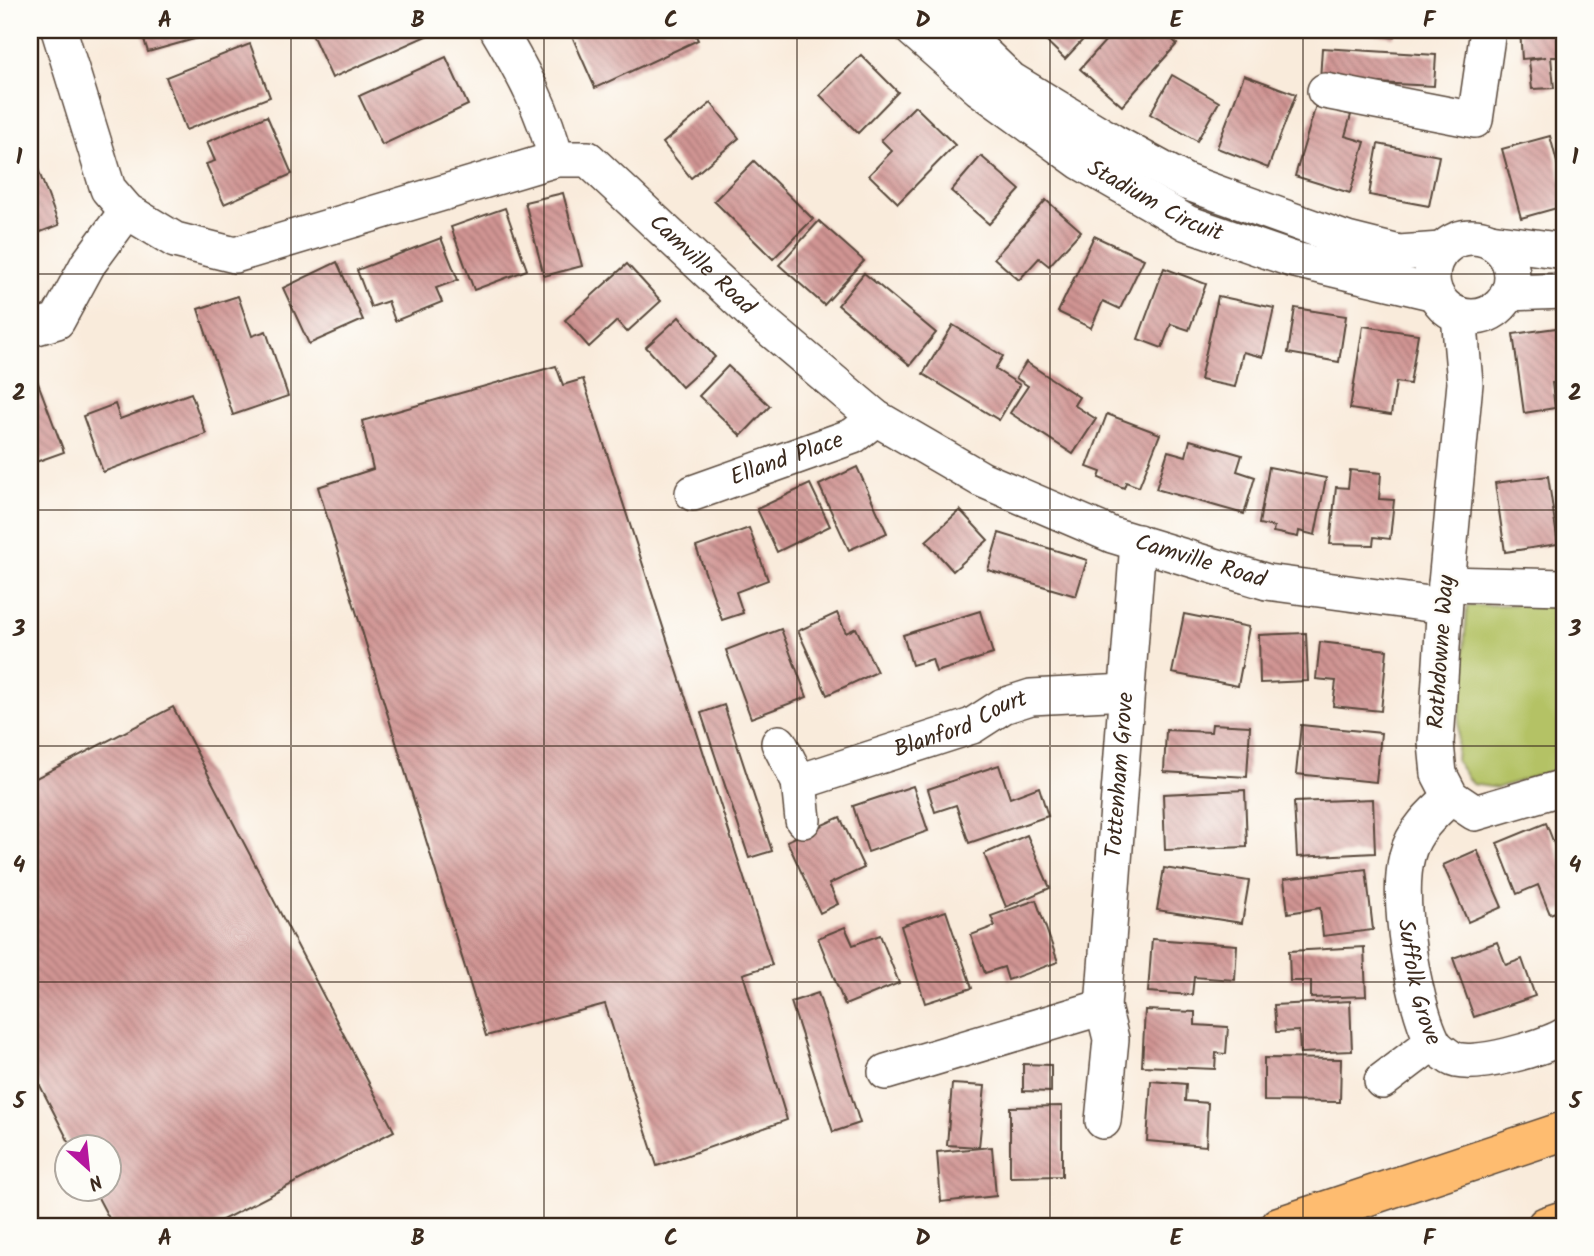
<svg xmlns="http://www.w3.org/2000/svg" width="1594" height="1256" font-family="Kalam,sans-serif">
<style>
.green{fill:#b4c265;stroke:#787642;stroke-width:2}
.building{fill:url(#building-back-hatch)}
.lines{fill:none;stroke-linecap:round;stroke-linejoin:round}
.minor-casing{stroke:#58473a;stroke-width:38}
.highway-casing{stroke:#58473a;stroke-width:41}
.minor{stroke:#fff;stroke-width:35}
.highway{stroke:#febc70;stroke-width:38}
.grid{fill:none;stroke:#3b2a1e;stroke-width:2;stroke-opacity:0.55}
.labels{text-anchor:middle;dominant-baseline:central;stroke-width:5;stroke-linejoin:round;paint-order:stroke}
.street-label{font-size:23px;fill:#3b2a1e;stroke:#fdfcf7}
.neatline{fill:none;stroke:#3b2a1e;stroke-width:2.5}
.grid-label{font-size:23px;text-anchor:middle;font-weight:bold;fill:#3b2a1e}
</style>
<defs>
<pattern id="building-back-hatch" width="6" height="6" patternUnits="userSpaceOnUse" patternTransform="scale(1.75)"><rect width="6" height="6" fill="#d09493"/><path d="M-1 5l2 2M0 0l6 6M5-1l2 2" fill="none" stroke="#aa7977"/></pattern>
</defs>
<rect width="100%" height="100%" fill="#fdfcf7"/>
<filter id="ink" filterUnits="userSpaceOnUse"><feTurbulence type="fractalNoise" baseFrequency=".0143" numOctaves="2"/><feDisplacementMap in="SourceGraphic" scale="14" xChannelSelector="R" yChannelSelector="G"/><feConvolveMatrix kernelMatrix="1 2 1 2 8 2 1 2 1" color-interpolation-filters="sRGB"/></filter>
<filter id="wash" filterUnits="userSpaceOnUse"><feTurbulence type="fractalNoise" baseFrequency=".00686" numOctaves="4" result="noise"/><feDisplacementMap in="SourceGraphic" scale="28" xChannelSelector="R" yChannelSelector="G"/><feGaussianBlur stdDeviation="1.57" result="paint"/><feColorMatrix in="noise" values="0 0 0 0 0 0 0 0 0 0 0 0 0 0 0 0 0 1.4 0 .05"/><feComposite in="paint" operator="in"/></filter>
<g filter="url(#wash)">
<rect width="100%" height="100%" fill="#f9ebdb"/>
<polygon class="green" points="1564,603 1564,767 1497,788 1472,784 1456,761 1467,606"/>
<g id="blocks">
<g class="building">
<polygon points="141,30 223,30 223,31 148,52"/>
<polygon points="310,30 432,30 433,33 332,78"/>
<polygon points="586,30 693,30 698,40 595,88 572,36"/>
<polygon points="1035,30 1092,30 1065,59"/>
<polygon points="1115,30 1162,30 1177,44 1122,106 1080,69"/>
<polygon points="1345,30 1395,30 1394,37"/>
<polygon points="1520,30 1564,30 1564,57 1551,57 1554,88 1532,89 1529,60 1546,57 1522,59"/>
<polygon points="250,44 270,97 186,130 166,77"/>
<polygon points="1322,48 1436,55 1434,86 1320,80"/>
<polygon points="861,55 898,92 858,133 820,95"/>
<polygon points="446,57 468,105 382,145 359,96"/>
<polygon points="1172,75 1219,102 1197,141 1150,114"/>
<polygon points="1244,75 1296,94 1268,168 1217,148"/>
<polygon points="711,103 739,138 691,178 663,143"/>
<polygon points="1316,105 1351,115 1345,136 1365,142 1350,193 1295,176"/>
<polygon points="915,106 955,145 898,203 869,175 892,151 881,140"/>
<polygon points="267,116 292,174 224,204 206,164 215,161 207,142"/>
<polygon points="1550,136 1564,189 1564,206 1521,218 1502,149"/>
<polygon points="1378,144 1439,156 1429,206 1369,195"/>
<polygon points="33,156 59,225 30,236 30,157"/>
<polygon points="981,156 1020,190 989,224 951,191"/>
<polygon points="754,161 813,219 773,259 714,201"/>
<polygon points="563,193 582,266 544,276 525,202"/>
<polygon points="1046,200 1081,231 1049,266 1039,258 1019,280 994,258"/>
<polygon points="505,208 527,270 474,290 451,227"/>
<polygon points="819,221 864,261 824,305 779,265"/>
<polygon points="1094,236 1144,259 1120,309 1103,301 1091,328 1058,312"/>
<polygon points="441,238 458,280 436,288 442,302 395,321 388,301 371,307 357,270"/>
<polygon points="337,262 363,320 309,344 283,288"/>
<polygon points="627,264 661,301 627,332 617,321 589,347 565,320"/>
<polygon points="1164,268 1206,284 1189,330 1171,324 1162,348 1138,339"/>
<polygon points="864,273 936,333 910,365 838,305"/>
<polygon points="238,296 252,336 266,331 288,396 233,415 198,309"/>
<polygon points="1218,296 1274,308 1263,357 1243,352 1235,387 1200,380"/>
<polygon points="1295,308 1346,316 1339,362 1288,353"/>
<polygon points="679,317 715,357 682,387 646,347"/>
<polygon points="953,325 1003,356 995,369 1020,385 999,420 923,374"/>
<polygon points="1363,326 1418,334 1410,384 1396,382 1391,415 1350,409"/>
<polygon points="1564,327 1564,382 1552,383 1555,408 1524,413 1513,334"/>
<polygon points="1026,362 1079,397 1074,405 1096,419 1073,454 1010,413 1028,386 1016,378"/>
<polygon points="556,366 563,385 583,379 772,965 743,974 787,1120 657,1166 605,1004 486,1036 318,487 373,469 362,421"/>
<polygon points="728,366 770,406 741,436 699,396"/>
<polygon points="35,375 64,452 30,464 30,377"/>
<polygon points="191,393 206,434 103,472 83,416 115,404 120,419"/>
<polygon points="1107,414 1160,434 1139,487 1126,482 1124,488 1099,478 1101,472 1087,467"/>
<polygon points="1190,440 1242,455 1237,471 1255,477 1244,514 1156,489 1168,451 1186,456"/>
<polygon points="857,467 887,533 849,550 819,485"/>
<polygon points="1269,467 1326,478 1315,535 1299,531 1298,537 1273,532 1274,527 1259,524"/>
<polygon points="1350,470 1381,473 1379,499 1394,500 1390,539 1374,537 1373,545 1330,544 1336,487 1348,488"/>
<polygon points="1548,476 1558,544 1505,552 1495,483"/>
<polygon points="810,484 830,526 777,552 757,509"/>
<polygon points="960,510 988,540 953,571 926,541"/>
<polygon points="749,528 768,580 736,592 743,613 722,620 696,547"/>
<polygon points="999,533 1087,560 1076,596 988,570"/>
<polygon points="980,611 993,654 936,672 932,659 912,665 903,635"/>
<polygon points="837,613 846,633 856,628 877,672 827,695 798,631"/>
<polygon points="1184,614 1249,627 1238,686 1172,673"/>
<polygon points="781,629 807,697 751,718 726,650"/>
<polygon points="1306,633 1308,681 1260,683 1259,635"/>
<polygon points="1320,642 1387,650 1381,711 1333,706 1336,681 1316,679"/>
<polygon points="724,705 772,851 749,858 701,713"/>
<polygon points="173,707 394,1131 211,1226 113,1226 94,1190 108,1190 108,1148 72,1148 30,1066 30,781"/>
<polygon points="1212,724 1250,726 1247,777 1164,772 1166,730 1211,732"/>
<polygon points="1301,725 1381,733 1376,782 1296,774"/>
<polygon points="999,765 1010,798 1039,787 1048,816 969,843 956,805 935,812 928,789"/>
<polygon points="913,786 928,831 868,852 853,806"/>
<polygon points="1245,790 1247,847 1165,850 1163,794"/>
<polygon points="1373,799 1375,853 1297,857 1294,802"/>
<polygon points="840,817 864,868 829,884 838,904 820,913 787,841"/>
<polygon points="1546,823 1564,869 1564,909 1550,914 1538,885 1517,894 1497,843"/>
<polygon points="1564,826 1564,848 1556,830"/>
<polygon points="1027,835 1050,888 1006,907 984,854"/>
<polygon points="1477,850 1502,907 1468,922 1443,865"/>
<polygon points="1164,868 1249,881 1242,923 1157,910"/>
<polygon points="1366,869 1373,930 1323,936 1320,908 1288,913 1284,879"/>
<polygon points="1036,900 1058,962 1008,980 1004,967 985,973 971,935 995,926 991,916"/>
<polygon points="946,911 972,988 925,1003 901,926"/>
<polygon points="845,927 853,945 880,935 899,983 845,1005 818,938"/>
<polygon points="1152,939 1237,945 1235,980 1194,977 1192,995 1148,992"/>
<polygon points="1497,942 1506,965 1522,959 1535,996 1474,1017 1453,958"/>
<polygon points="1364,947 1366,996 1311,998 1311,981 1290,981 1289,951"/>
<polygon points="818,993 860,1123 833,1132 791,1002"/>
<polygon points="1350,1001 1352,1051 1300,1053 1299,1031 1276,1032 1274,1005"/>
<polygon points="1145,1010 1195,1012 1195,1025 1228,1027 1226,1054 1216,1053 1215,1069 1142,1066"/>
<polygon points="1264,1058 1341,1059 1340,1102 1264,1101"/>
<polygon points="1023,1064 1051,1065 1051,1092 1023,1091"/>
<polygon points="1151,1081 1186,1084 1185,1101 1208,1103 1206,1146 1147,1141"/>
<polygon points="952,1084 985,1086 979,1147 947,1145"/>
<polygon points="1062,1106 1062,1176 1010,1177 1010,1107"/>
<polygon points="992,1147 996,1196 941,1202 937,1152"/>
</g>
</g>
</g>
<g filter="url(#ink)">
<use href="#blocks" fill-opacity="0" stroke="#58473a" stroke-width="2"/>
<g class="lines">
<defs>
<g id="minor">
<path id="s1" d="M59,30L108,189L127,211L175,240L235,255L556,159H588L761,321L876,418L981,479L1112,535L1267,582L1444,606"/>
<path d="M498,30C523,72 544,111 556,159"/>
<path id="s2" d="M913,30L979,88L1081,162L1187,223L1291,259L1435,293"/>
<polyline points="959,30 1011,80 1113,142 1186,182 1347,240 1399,253 1441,250"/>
<polyline points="1325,91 1475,120 1488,30"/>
<circle cx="1472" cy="277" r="40"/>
<polyline points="1490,241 1564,251"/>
<polyline points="1508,293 1564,291"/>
<polyline points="1459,315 1465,383 1446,584 1436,743 1439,774 1451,797 1475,813 1564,787"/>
<polyline points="30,329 57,321 88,264 127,211"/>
<path id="s3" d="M693,493L853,436L876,418"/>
<polyline points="1446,584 1564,587"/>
<polyline points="779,743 799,782 803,820"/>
<path id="s4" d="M799,782L972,726L1003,706L1031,697L1126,692"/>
<path id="s5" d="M1451,797C1433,813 1413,831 1407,856C1396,899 1413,1000 1432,1040C1435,1047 1445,1054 1451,1058C1470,1070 1546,1047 1564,1036"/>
<polyline points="886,1072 1103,1007"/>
<polyline points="1382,1081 1432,1043"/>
<path id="s6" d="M1103,1121L1111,1039L1103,1007L1138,542"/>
</g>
<g id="highway">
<polyline points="1279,1226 1564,1131"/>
<polyline points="1546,1226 1564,1220"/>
</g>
</defs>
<use href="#minor" class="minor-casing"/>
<use href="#highway" class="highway-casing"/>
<use href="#minor" class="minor"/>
<use href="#highway" class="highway"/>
</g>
</g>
<path class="grid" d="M291,30V1226M544,30V1226M797,30V1226M1050,30V1226M1303,30V1226M30,274H1564M30,510H1564M30,746H1564M30,982H1564"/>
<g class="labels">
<g class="street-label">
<text stroke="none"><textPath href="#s2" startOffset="298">Stadium Circuit</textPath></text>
<text stroke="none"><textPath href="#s1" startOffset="836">Camville Road</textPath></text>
<text stroke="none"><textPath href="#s3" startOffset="100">Elland Place</textPath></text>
<text stroke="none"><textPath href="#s1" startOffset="1424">Camville Road</textPath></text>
<text transform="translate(1442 652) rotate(-86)">Rathdowne Way</text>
<text stroke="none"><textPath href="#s4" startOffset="172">Blanford Court</textPath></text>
<text stroke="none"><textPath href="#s6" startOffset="348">Tottenham Grove</textPath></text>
<text stroke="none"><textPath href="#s5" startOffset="203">Suffolk Grove</textPath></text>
</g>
</g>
<rect width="1594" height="1256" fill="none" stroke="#fdfcf7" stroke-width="77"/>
<g transform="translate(88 1168) rotate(153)"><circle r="33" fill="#fdfcf7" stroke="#afa8a0" stroke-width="2"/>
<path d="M0-5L12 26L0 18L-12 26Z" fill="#b5179e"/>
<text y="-10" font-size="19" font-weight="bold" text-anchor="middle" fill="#3b2a1e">N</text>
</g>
<rect x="38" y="38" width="1518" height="1180" class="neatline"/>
<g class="grid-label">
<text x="165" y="27">A</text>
<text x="418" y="27">B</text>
<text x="671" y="27">C</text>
<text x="923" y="27">D</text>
<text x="1176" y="27">E</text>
<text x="1429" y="27">F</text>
<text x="19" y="164">1</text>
<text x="1575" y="164">1</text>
<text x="19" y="400">2</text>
<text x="1575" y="400">2</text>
<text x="19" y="636">3</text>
<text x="1575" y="636">3</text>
<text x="19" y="872">4</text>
<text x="1575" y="872">4</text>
<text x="19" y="1108">5</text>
<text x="1575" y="1108">5</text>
<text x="165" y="1245">A</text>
<text x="418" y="1245">B</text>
<text x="671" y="1245">C</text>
<text x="923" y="1245">D</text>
<text x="1176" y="1245">E</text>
<text x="1429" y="1245">F</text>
</g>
</svg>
